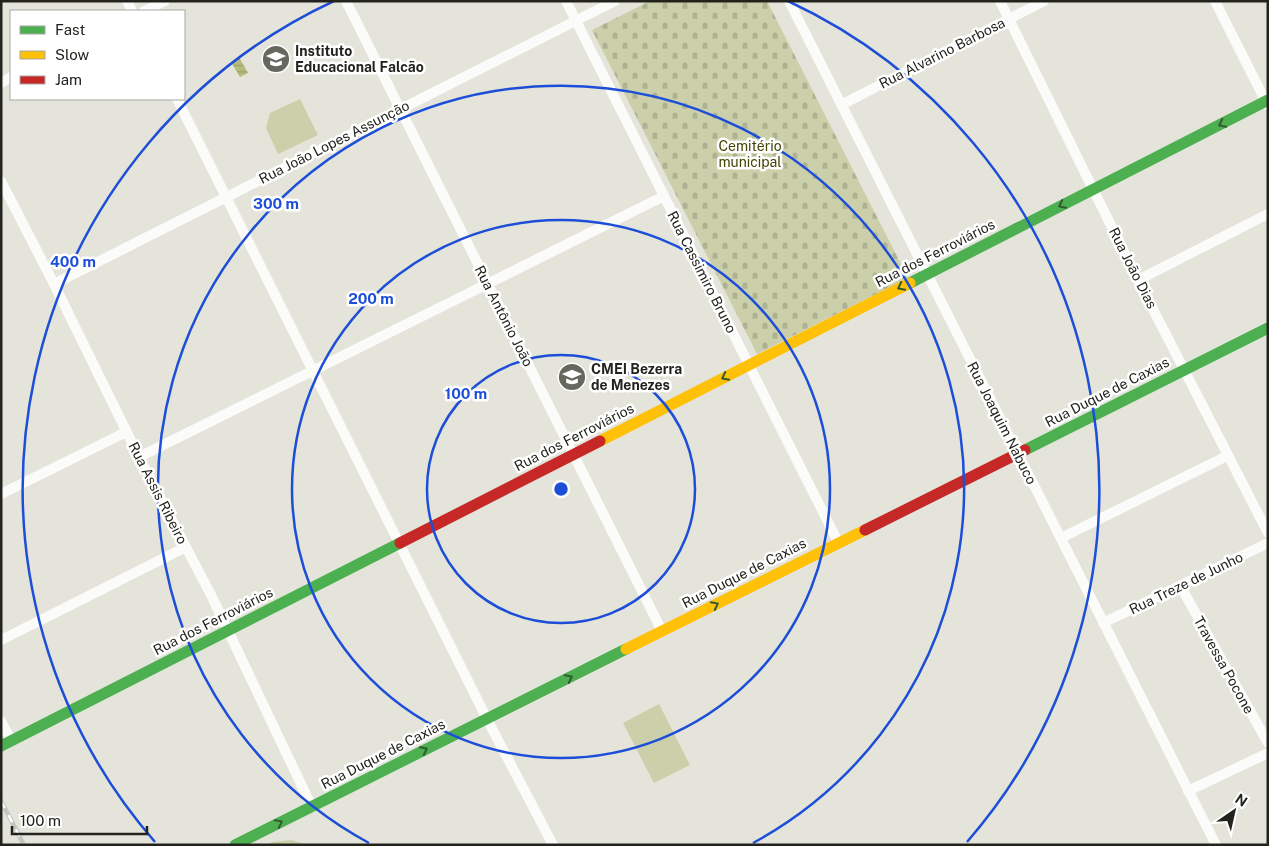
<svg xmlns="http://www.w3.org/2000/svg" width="1269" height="846" font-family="'Public Sans',sans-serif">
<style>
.cemetery{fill:url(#cemetery-stones)}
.garden{fill:#ccd0aa}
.water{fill:url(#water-rules)}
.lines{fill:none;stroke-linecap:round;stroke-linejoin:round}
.street{stroke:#fbfbf9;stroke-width:10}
.fast{stroke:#4caf50;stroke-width:11}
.slow{stroke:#ffc107;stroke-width:11}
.jam{stroke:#c62828;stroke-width:11}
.rail-casing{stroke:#c5c5c2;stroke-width:4.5}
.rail{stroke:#fff;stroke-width:2.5;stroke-dasharray:8;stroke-linecap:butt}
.oneway{stroke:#335b31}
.ring{fill:none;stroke:#1d4ed8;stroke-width:2.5}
.labels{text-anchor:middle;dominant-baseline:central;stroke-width:5;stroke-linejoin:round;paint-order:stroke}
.poi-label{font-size:14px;font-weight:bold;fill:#22231c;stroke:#fff;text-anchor:start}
.street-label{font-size:14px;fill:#22231c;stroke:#fff}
.park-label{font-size:14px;fill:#414502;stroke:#fff}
.centre{fill:#1d4ed8;stroke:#fff;stroke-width:2.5}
.ring-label{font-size:15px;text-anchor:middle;font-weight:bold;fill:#1d4ed8;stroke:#fff;stroke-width:5;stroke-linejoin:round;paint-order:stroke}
</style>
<defs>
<pattern id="cemetery-stones" width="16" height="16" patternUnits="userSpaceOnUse" patternTransform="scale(1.25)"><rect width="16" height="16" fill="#ccd0aa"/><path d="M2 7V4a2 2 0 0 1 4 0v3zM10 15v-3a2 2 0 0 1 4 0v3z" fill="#afb292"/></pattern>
<pattern id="water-rules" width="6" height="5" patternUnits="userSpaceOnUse" patternTransform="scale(1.25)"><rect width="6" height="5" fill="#b6bb7e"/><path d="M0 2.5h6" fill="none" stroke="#9ca06c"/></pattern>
</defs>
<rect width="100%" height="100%" fill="#e4e4da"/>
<polygon class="cemetery" points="650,1 767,1 908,278 757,354 592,30"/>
<g class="garden">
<polygon points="300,99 318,135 278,154 266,128 270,113"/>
<polygon points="659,704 690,765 654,783 623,723"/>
<polygon points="291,840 308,845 268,845 272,842"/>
</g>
<polygon class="water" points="239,57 248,73 240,77 231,62"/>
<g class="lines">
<g class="street">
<polyline points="127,1 132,11"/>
<polyline points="346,1 662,631"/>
<polyline points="566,1 838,542"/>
<polyline points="789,1 1216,845"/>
<polyline points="1000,1 1138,280 1268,533"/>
<polyline points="1215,1 1268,106"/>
<polyline points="144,11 165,1"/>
<polyline points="1,83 11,77"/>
<polyline points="177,99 487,719 553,845"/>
<polyline points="841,105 1044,1"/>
<polyline points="1,181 54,284 139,457 211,595 312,807"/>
<polyline points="1138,280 1268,214"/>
<polyline points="54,284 615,1"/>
<polyline points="139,457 664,196"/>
<polyline points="1,494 126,432"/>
<polyline points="1061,538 1227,456"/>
<polyline points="1181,587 1268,743"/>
<polyline points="1103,623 1268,543"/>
<polyline points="1,640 186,547"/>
<polyline points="1,721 11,740"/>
<polyline points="1188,791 1268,753"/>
</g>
<g class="fast">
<polyline points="910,283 1268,100"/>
<polyline points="1025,450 1268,328"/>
<polyline points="1,746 400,543"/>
<polyline points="235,845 626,649"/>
</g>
<g class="slow">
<polyline points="600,441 910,283"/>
<polyline points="626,649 865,530"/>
</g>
<g class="jam">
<polyline points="865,530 1025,450"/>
<polyline points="400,543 600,441"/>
</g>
<defs>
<polyline id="rail" points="1,801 24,845"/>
</defs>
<use href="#rail" class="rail-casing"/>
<use href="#rail" class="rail"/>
</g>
<defs><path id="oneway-chevron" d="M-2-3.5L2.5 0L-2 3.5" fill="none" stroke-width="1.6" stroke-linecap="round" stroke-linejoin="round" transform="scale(1.25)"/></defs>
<g class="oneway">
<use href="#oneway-chevron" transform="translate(1222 124) rotate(153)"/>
<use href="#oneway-chevron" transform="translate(1062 205) rotate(153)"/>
<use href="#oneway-chevron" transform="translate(901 287) rotate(153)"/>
<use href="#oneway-chevron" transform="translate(725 377) rotate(153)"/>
<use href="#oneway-chevron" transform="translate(715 605) rotate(-27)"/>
<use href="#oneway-chevron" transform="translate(569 678) rotate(-27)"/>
<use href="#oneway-chevron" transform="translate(424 750) rotate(-27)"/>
<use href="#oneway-chevron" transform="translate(279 823) rotate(-27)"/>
</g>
<g class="ring">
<circle cx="561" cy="489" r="134"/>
<circle cx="561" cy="489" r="269"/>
<path d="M369 843A403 403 0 1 1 753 843"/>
<path d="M155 842A538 538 0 0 1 334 1M788 1A538 538 0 0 1 967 842"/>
</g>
<defs>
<symbol id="school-disc" viewBox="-11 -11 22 22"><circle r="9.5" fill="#66675e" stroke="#fff"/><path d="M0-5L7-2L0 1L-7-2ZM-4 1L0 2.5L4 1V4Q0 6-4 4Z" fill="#fff"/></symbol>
</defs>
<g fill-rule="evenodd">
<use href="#school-disc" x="260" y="43" width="32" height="32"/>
<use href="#school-disc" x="556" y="361" width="32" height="32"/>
</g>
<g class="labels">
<g class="poi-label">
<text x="295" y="51">Instituto<tspan x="295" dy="16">Educacional Falcão</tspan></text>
<text x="591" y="369">CMEI Bezerra<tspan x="591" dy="16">de Menezes</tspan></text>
</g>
<g class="street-label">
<text transform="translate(942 53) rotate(-27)">Rua Alvarino Barbosa</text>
<text transform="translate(334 142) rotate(-27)">Rua João Lopes Assunção</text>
<text transform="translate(935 253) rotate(-27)">Rua dos Ferroviários</text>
<text transform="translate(1133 268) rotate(63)">Rua João Dias</text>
<text transform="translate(702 272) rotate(63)">Rua Cassimiro Bruno</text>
<text transform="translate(504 316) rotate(63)">Rua Antônio João</text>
<text transform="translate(1107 392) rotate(-27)">Rua Duque de Caxias</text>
<text transform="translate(1002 423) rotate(63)">Rua Joaquim Nabuco</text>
<text transform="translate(574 437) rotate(-27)">Rua dos Ferroviários</text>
<text transform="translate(158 493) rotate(63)">Rua Assis Ribeiro</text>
<text transform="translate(744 573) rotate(-27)">Rua Duque de Caxias</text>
<text transform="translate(1186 583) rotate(-26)">Rua Treze de Junho</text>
<text transform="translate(213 621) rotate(-27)">Rua dos Ferroviários</text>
<text transform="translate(1224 665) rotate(61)">Travessa Pocone</text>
<text transform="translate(383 754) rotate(-27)">Rua Duque de Caxias</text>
</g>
<g class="park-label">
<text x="750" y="146">Cemitério<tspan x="750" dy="16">municipal</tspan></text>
</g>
</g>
<circle cx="561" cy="489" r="8" class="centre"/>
<g class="ring-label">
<text x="276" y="209">300 m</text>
<text x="73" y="267">400 m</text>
<text x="371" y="304">200 m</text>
<text x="466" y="399">100 m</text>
</g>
<rect width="1269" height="846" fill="none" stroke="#22231c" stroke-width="5"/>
<rect x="10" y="10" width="175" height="90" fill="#ffffff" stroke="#a7a7a4"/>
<rect x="20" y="26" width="25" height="8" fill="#4caf50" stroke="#a7a7a4"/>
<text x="55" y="35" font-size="15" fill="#22231c">Fast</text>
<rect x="20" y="51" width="25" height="8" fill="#ffc107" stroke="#a7a7a4"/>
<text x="55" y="60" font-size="15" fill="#22231c">Slow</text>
<rect x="20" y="76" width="25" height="8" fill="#c62828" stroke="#a7a7a4"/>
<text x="55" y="85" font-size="15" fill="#22231c">Jam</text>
<g transform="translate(1234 811) rotate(34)" stroke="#ffffff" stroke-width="4" paint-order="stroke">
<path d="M0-4L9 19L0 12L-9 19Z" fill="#22231c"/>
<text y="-8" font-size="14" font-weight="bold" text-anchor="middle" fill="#22231c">N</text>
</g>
<path d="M12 826v8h135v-8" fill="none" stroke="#22231c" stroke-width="2.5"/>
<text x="20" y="826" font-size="15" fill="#22231c" stroke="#ffffff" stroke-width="4" paint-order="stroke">100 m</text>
</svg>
